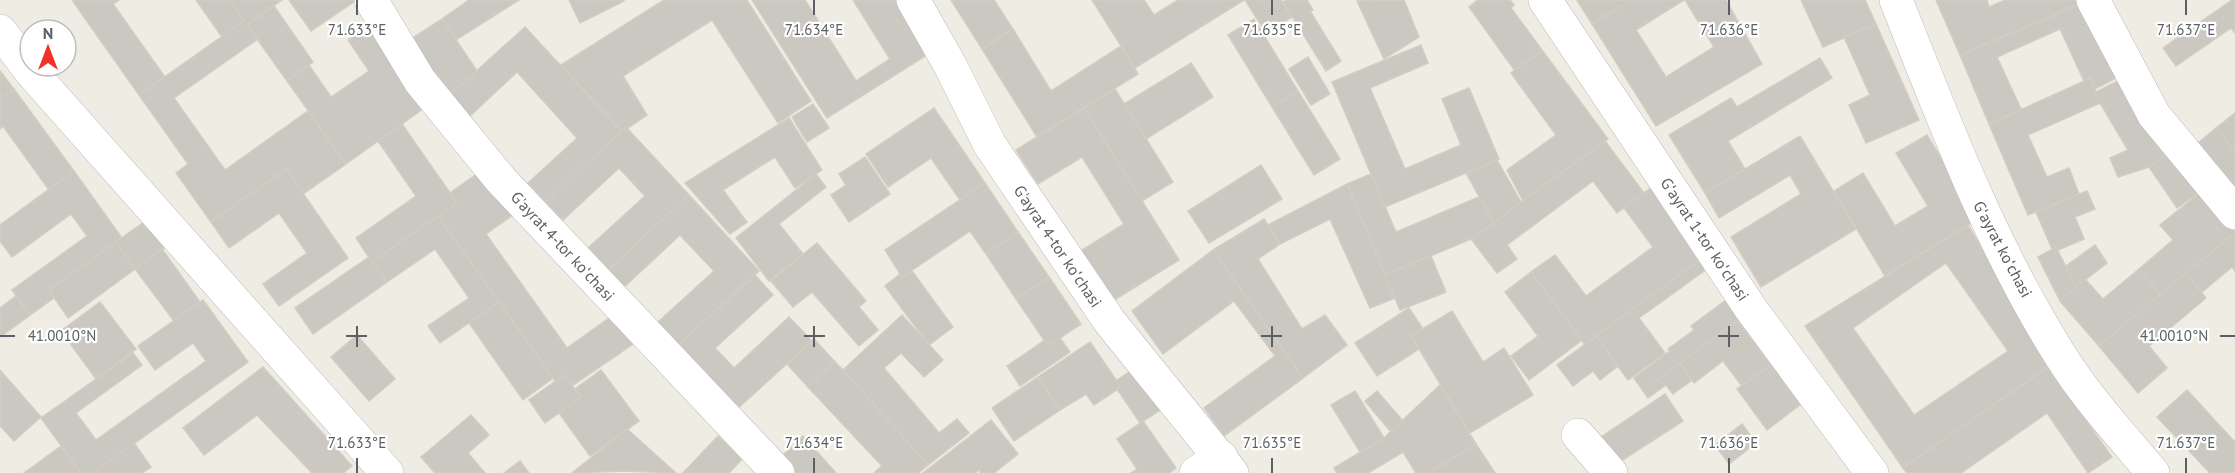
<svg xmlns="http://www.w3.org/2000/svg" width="2235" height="473" font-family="'PT Sans',sans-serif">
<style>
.building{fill:#cbc8c2;stroke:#d3cdc1;stroke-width:1.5;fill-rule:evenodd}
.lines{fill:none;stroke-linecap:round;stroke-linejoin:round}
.street-casing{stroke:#b8bbc0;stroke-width:34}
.street{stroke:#fff;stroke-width:33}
.ticks{fill:none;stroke:#5b6064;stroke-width:2}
.labels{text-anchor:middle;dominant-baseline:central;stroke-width:4.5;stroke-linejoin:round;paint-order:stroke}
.street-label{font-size:16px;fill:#5b6064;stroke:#fff}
.ticks-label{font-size:15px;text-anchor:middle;fill:#5b6064;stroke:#fff;stroke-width:4.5;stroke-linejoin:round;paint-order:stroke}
</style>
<rect width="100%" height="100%" fill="#efece3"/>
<g class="building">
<polygon points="72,0 119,0 113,4 165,77 139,95"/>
<polygon points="196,0 230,0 244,21 222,37"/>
<polygon points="230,0 282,0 247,25"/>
<polygon points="289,0 355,0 355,1 311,31"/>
<polygon points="469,0 519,0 456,40 442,19"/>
<polygon points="569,0 624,0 624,1 580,23"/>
<polygon points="664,0 747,0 811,101 778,123 712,20 623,76 647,115 622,132 561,65"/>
<polygon points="752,0 805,0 856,81 890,59 853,0 897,0 930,53 827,118"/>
<polygon points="951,0 994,0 1013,29 982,49"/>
<polygon points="1092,0 1144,0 1154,15 1178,0 1244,0 1135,68"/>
<polygon points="1245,0 1281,0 1292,17 1266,33"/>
<polygon points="1287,0 1307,0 1313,10 1310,11 1341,61 1326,71 1283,2"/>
<polygon points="1404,0 1419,37 1384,59 1357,1"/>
<polygon points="1478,0 1510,0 1514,5 1511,8 1542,50 1515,71 1469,7"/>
<polygon points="1577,0 1631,0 1592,24"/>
<polygon points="1631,0 1684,0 1636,30 1666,77 1714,47 1685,0 1726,0 1762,64 1656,126 1592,24"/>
<polygon points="1801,0 1865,0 1876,24 1823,47"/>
<polygon points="1936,0 1987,0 1989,7 2005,0 2083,0 2084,2 1960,55"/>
<polygon points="2232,0 2235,0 2235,33 2231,28 2176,66 2163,48"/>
<polygon points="2081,4 2118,77 2095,89 2091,78 2084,81 2060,29 1997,57 2021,109 1989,124 1960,55"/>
<polygon points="274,6 313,62 287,81 247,25"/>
<polygon points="442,19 477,71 448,97 411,39"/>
<polygon points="1254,19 1298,91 1272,107 1228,35"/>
<polygon points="244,21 258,39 174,98 225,170 308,111 346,164 303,194 286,169 211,222 176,173 188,164 139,95"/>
<polygon points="373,22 431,103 346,164 287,81 309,65 331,97 369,71 348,40"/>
<polygon points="1876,24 1919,120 1866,143 1849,105 1870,95 1844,37"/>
<polygon points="525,27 622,132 545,202 528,183 577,138 517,72 468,118 448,97"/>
<polygon points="1013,29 1051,91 1121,46 1138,74 1037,137 982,49"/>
<polygon points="1421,45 1428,63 1370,88 1405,169 1461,145 1442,99 1469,88 1499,159 1385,207 1332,82"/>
<polygon points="1542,50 1608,139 1523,201 1507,170 1556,135 1511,73"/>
<polygon points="1308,57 1330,94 1311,105 1289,69"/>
<polygon points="1820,58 1832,78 1728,141 1745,169 1705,193 1669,135 1731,98 1737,107"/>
<polygon points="1191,63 1213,97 1146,139 1124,104"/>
<polygon points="0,71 14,89 0,99"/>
<polygon points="2091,78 2096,92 2124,78 2172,151 2149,167 2118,177 2110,158 2128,150 2100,103 2028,135 2047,177 2069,168 2079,194 2028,215 1989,124"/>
<polygon points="14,89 74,171 49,190 3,126 0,129 0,99"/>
<polygon points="1115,89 1173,182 1142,201 1084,108"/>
<polygon points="1298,91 1340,159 1314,175 1272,107"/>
<polygon points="813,104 829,128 807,142 792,117"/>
<polygon points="934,108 985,183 960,200 931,158 888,187 866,154"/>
<polygon points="1084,108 1179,260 1111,302 1079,252 1124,224 1082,157 1038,184 1016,150"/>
<polygon points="2235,113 2235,151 2216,128"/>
<polygon points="789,118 822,170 795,188 775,157 723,190 747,222 730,234 685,183"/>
<polygon points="402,124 457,203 372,262 356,238 416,196 378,141"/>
<polygon points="626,127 689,195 608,270 588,248 645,196 619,168 563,220 545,202"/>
<polygon points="2216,128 2235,151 2235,194 2192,148"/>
<polygon points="1927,135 1978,219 1885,276 1834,191 1863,173 1895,226 1928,206 1896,153"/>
<polygon points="1800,136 1856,229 1761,287 1731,237 1801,194 1790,175 1719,218 1705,193"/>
<polygon points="1605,141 1644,193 1617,213 1593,181 1507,245 1517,259 1497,273 1471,239"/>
<polygon points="2172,151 2201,191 2177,208 2149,167"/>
<polygon points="865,157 890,194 849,222 831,195 846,185 839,174"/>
<polygon points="1497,160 1521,202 1494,223 1466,173"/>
<polygon points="1261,165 1282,199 1209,243 1188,211"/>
<polygon points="485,168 517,212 486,234 567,348 616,313 636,342 572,386 564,375 555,381 438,216 457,203 450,193"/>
<polygon points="286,169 348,258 279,306 263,284 307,253 279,213 229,248 211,222"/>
<polygon points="74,171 122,238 49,290 54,298 30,315 12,290 87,236 71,214 12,257 0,241 0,225"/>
<polygon points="816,174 826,187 779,224 803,254 769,281 736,238"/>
<polygon points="1371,174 1396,232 1479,197 1494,223 1471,239 1385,275 1347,184"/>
<polygon points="985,183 1018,232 986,254 970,231 902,277 885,250"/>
<polygon points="1347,184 1395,298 1370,308 1330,219 1280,244 1268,225"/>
<polygon points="1652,187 1704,257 1585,345 1531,272 1555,255 1586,296 1653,247 1624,208"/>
<polygon points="2207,187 2235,220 2235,233 2160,295 2139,269 2173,240 2160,225"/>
<polygon points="2087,191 2095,209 2075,217 2084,239 2058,250 2056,247 2052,249 2036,212"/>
<polygon points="689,195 759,271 678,345 657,323 714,271 680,235 624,287 608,270"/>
<polygon points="438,216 499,302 440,343 428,326 469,298 435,249 387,282 372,262"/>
<polygon points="1264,219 1280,244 1258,259 1302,329 1325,315 1347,345 1303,378 1213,250"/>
<polygon points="144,222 164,248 135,269 116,242"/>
<path d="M1968,225L2051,365L1903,468L1805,326ZM1946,263L2008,351L1914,415L1853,328Z"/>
<polygon points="1018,232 1049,277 1016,299 986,254"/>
<polygon points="2235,233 2235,271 2232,267 2202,292 2186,273"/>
<polygon points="116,242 135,269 68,318 49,290"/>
<polygon points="817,243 866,301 859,307 878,330 859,346 812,292 793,307 771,281"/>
<polygon points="2095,245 2107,263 2076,287 2066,266"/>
<polygon points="2056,247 2076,287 2060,301 2038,257"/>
<polygon points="162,249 200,302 174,321 135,269"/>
<polygon points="1213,250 1303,378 1224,436 1204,408 1275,356 1234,301 1163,354 1132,311"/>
<polygon points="1431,256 1446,292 1400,310 1385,275"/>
<polygon points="369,257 387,282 313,334 295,308"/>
<polygon points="1704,257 1711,266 1639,318 1665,353 1628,380 1596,336"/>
<polygon points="2139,269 2160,295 2099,346 2060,301 2085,279 2103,299"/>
<polygon points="912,271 953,327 929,345 885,286 900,274 902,277"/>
<polygon points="1531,272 1582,340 1529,380 1511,356 1538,336 1505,292"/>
<polygon points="2186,273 2206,298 2149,346 2167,368 2138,393 2099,346"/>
<polygon points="755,275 773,295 715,348 734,368 789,317 812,341 737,409 678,345"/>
<polygon points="1049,277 1081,324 1048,346 1016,299"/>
<polygon points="1733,295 1747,314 1643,391 1634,378 1670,351 1668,349 1694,330 1691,326"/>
<polygon points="16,296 30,315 0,337 0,308"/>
<polygon points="203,300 248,362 93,473 81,473 41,418 133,353 142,365 76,413 96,440 206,361 193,343 155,370 138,346"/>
<polygon points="100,302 136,349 96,379 61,331"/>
<polygon points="499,302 553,378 523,400 469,323"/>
<polygon points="1409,308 1423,329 1411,336 1419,349 1377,376 1355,343"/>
<polygon points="1452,311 1483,362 1504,348 1533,395 1470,433 1411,336"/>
<polygon points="902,315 943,360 924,377 901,353 884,368 939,433 957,419 969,433 928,465 843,370"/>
<polygon points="1738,321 1771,365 1742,386 1723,361 1694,383 1680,363"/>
<polygon points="357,335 395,379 369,401 331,357"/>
<polygon points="1596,336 1618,366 1600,380 1593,371 1573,386 1557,365"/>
<polygon points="1060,338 1070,352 1020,386 1007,366 1045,340 1048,346"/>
<polygon points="814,339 835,362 808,387 787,364"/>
<polygon points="1090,342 1121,387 1094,405 1086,394 1060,410 1038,377"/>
<polygon points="835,362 843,370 928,465 918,473 874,473 882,466 808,387"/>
<polygon points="1680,363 1692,380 1673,394 1666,385 1648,398 1643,391"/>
<polygon points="1771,365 1801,404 1767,430 1737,389"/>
<polygon points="263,367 352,466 343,473 312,473 257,415 204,455 183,428"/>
<polygon points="2048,367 2112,457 2088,473 2047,413 1961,473 1907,473 1903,468"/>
<polygon points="1135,368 1162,409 1140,423 1117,389 1121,387 1116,381"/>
<polygon points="0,370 41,417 14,441 0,426"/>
<polygon points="601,370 639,421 590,456 559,413 581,397 575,389"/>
<polygon points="564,375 581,397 545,423 529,400"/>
<polygon points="1038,377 1060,410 1014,441 992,408"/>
<polygon points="1440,385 1476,444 1429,473 1416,473 1403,452 1368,473 1337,473 1334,468 1384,438"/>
<polygon points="2187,390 2235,442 2235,473 2210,473 2157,417"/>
<polygon points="1355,391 1384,438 1360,452 1331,405"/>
<polygon points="1377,391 1403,421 1391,432 1365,401"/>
<polygon points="1665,394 1683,421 1615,465 1598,439"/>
<polygon points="471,415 489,435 468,453 485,473 435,473 421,457"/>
<polygon points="991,420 1018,454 994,473 981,473 979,470 975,473 923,473"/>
<polygon points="1143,421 1176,468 1169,473 1131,473 1137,469 1117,439"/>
<polygon points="1742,424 1756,443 1729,464 1715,445"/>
<polygon points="627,429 676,473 624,471 572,473"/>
<polygon points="718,436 742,459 729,473 683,473"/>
<polygon points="803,436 836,473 795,473 780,458"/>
<polygon points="134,443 151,467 142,473 93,473"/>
<polygon points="1476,444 1495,473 1429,473"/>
<polygon points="61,446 81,473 24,473"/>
<polygon points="520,461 529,473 504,473"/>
</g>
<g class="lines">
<defs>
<g id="street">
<polyline points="371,0 420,81 501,180 778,473"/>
<polyline points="913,0 950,65 990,145 1110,322 1232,473"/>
<polyline points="1545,0 1751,309 1872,473"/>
<path d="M1896,0C1944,121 1990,244 2060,355C2086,397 2121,435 2153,473"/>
<polyline points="2093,0 2154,115 2235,213"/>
<polyline points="0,31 32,73 387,473"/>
<polyline points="1578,435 1611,473"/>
<polyline points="1196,473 1221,457"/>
</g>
</defs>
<use href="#street" class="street-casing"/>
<use href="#street" class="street"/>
</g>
<path class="ticks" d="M357,0V15M814,0V15M1272,0V15M1729,0V15M2186,0V15M357,326V347M814,326V347M1272,326V347M1729,326V347M0,336H15M346,336H367M804,336H825M1261,336H1282M1718,336H1739M2220,336H2235M357,458V473M814,458V473M1272,458V473M1729,458V473M2186,458V473"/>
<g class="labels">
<g class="street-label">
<text transform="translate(1705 239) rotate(56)">Gʻayrat 1-tor koʻchasi</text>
<text transform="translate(563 246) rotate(47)">G'ayrat 4-tor koʻchasi</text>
<text transform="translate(1058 246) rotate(56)">G'ayrat 4-tor koʻchasi</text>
<text transform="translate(2003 249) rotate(62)">Gʻayrat koʻchasi</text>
</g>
</g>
<g class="ticks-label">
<text x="357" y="35">71.633°E</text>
<text x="814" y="35">71.634°E</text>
<text x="1272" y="35">71.635°E</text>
<text x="1729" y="35">71.636°E</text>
<text x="2186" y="35">71.637°E</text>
<text x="62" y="341">41.0010°N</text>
<text x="2174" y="341">41.0010°N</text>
<text x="357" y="448">71.633°E</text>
<text x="814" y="448">71.634°E</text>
<text x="1272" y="448">71.635°E</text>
<text x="1729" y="448">71.636°E</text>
<text x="2186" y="448">71.637°E</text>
</g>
<g transform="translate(48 48)"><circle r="28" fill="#ffffff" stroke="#bdbfc1" stroke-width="1.5"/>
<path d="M0-4.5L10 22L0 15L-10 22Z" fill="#ee3429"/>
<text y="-9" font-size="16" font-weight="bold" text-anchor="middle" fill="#5b6064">N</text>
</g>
</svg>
